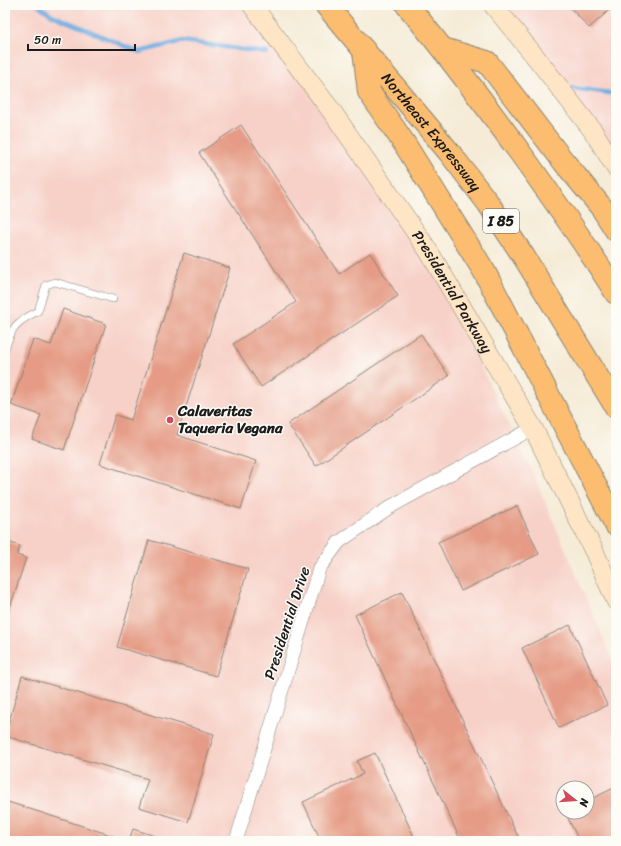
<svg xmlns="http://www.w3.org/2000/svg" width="621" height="846" font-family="Sriracha,sans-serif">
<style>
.built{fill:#f7d1c8;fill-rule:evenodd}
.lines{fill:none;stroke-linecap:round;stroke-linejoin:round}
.stream{stroke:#6fabe0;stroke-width:4.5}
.building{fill:#e59b85}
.lane-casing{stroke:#888479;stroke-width:8}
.street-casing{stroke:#888479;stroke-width:14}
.secondary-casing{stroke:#888479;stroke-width:20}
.highway-casing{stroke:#888479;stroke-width:24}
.lane{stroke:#fff;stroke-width:7}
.street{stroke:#fff;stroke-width:13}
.secondary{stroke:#fee5c5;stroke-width:19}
.highway{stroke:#fcbd6f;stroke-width:22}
.poi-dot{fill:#d1495b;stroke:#fdfcf7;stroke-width:1.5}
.labels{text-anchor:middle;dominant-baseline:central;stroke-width:3;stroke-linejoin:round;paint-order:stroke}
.shield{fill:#fdfcf7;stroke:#605f5e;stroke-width:1}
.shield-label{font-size:14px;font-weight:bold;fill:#1c1c1c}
.street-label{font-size:15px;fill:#1c1c1c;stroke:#fdfcf7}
.poi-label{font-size:15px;font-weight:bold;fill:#1c1c1c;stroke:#fdfcf7;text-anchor:start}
</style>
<rect width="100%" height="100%" fill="#fdfcf7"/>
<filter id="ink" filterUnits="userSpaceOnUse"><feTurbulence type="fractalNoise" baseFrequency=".025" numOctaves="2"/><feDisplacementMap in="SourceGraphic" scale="8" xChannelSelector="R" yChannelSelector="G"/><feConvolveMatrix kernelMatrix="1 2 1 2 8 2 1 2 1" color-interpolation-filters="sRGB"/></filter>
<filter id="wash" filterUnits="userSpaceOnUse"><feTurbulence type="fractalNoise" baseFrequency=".012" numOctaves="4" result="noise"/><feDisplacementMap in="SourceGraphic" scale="16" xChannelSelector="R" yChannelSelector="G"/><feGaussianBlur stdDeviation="0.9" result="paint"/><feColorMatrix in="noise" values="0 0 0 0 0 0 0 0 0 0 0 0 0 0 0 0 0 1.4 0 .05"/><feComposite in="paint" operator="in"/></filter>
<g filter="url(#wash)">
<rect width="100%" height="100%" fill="#f5ebd6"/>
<g class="built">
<path d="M5,5H249L400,201L534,476L616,668V841H5ZM563,788H587V812H563Z"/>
<polygon points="498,5 616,5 616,169"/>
</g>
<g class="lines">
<g class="stream">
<polyline points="38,5 52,15 139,52 183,41 267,53"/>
<polyline points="573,88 616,94"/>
</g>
</g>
<g id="blocks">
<g class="building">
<polygon points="568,5 615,5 589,28"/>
<polygon points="241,125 339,274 370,253 398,296 261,387 233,344 296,302 199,153"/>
<polygon points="184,253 230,268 177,435 256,461 241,509 100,464 115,415 131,420"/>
<polygon points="63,309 106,324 64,450 32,439 41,415 11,405 33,339 51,345"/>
<polygon points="421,334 449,376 316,466 288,424"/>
<polygon points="517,506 539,554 461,591 438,542"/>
<polygon points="149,540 248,569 216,676 117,647"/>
<polygon points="5,541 20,546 17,555 26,558 5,623"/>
<polygon points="402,592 520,841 461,841 355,615"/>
<polygon points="570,625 607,705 559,728 522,648"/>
<polygon points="22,676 214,734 188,822 139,807 148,779 5,736"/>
<polygon points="375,753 416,841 321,841 303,802 363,774 357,761"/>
<polygon points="616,787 616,841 579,841 565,812 587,812 587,801"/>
<polygon points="5,801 129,841 5,841"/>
<polygon points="133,829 171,841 129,841"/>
</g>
</g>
</g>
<g filter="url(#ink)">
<use href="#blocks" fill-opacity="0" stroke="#888479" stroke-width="1"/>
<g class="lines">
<defs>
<path id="lane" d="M5,349C13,325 15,323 38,311L46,285L55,282L113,299"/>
<polyline id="street" points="236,841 319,569 339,542 390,507 533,428"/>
<g id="secondary">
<path id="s1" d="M252,5L333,113L428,250L533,428L594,551L616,601"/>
<polyline points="493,5 538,60 593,131 616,168"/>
</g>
<g id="highway">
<path id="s2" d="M326,5L449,152L488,203L524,257L616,407"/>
<path d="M407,5C450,57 490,111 529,165C559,207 589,249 616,293"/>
<polyline points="443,49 487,62 564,162 602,208 616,230"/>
<polyline points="364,50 369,92 404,143 484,271 616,525"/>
</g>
</defs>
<use href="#lane" class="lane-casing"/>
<use href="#street" class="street-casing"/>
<use href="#secondary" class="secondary-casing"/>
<use href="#highway" class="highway-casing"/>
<use href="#lane" class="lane"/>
<use href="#street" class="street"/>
<use href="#secondary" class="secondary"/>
<use href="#highway" class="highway"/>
</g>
</g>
<circle class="poi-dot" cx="170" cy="420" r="4"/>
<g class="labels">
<rect class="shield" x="483" y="209" width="36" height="24" rx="3"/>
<g class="shield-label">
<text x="501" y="221">I 85</text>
</g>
<g class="street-label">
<text stroke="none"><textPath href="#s2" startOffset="165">Northeast Expressway</textPath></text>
<text stroke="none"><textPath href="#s1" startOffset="350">Presidential Parkway</textPath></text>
<text transform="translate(287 623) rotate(-72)">Presidential Drive</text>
</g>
<g class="poi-label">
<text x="178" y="411">Calaveritas<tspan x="178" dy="17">Taqueria Vegana</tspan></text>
</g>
</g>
<rect width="621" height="846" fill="none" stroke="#fdfcf7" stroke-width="20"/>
<g transform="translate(575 800) rotate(107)"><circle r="19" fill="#fdfcf7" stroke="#a3a29f"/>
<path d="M0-3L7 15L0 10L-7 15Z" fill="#d1495b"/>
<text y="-6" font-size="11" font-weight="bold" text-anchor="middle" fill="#1c1c1c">N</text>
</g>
<path d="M28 44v6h107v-6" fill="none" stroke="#1c1c1c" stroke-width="2"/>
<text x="34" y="44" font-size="12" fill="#1c1c1c" stroke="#fdfcf7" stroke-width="3" paint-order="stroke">50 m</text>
</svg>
